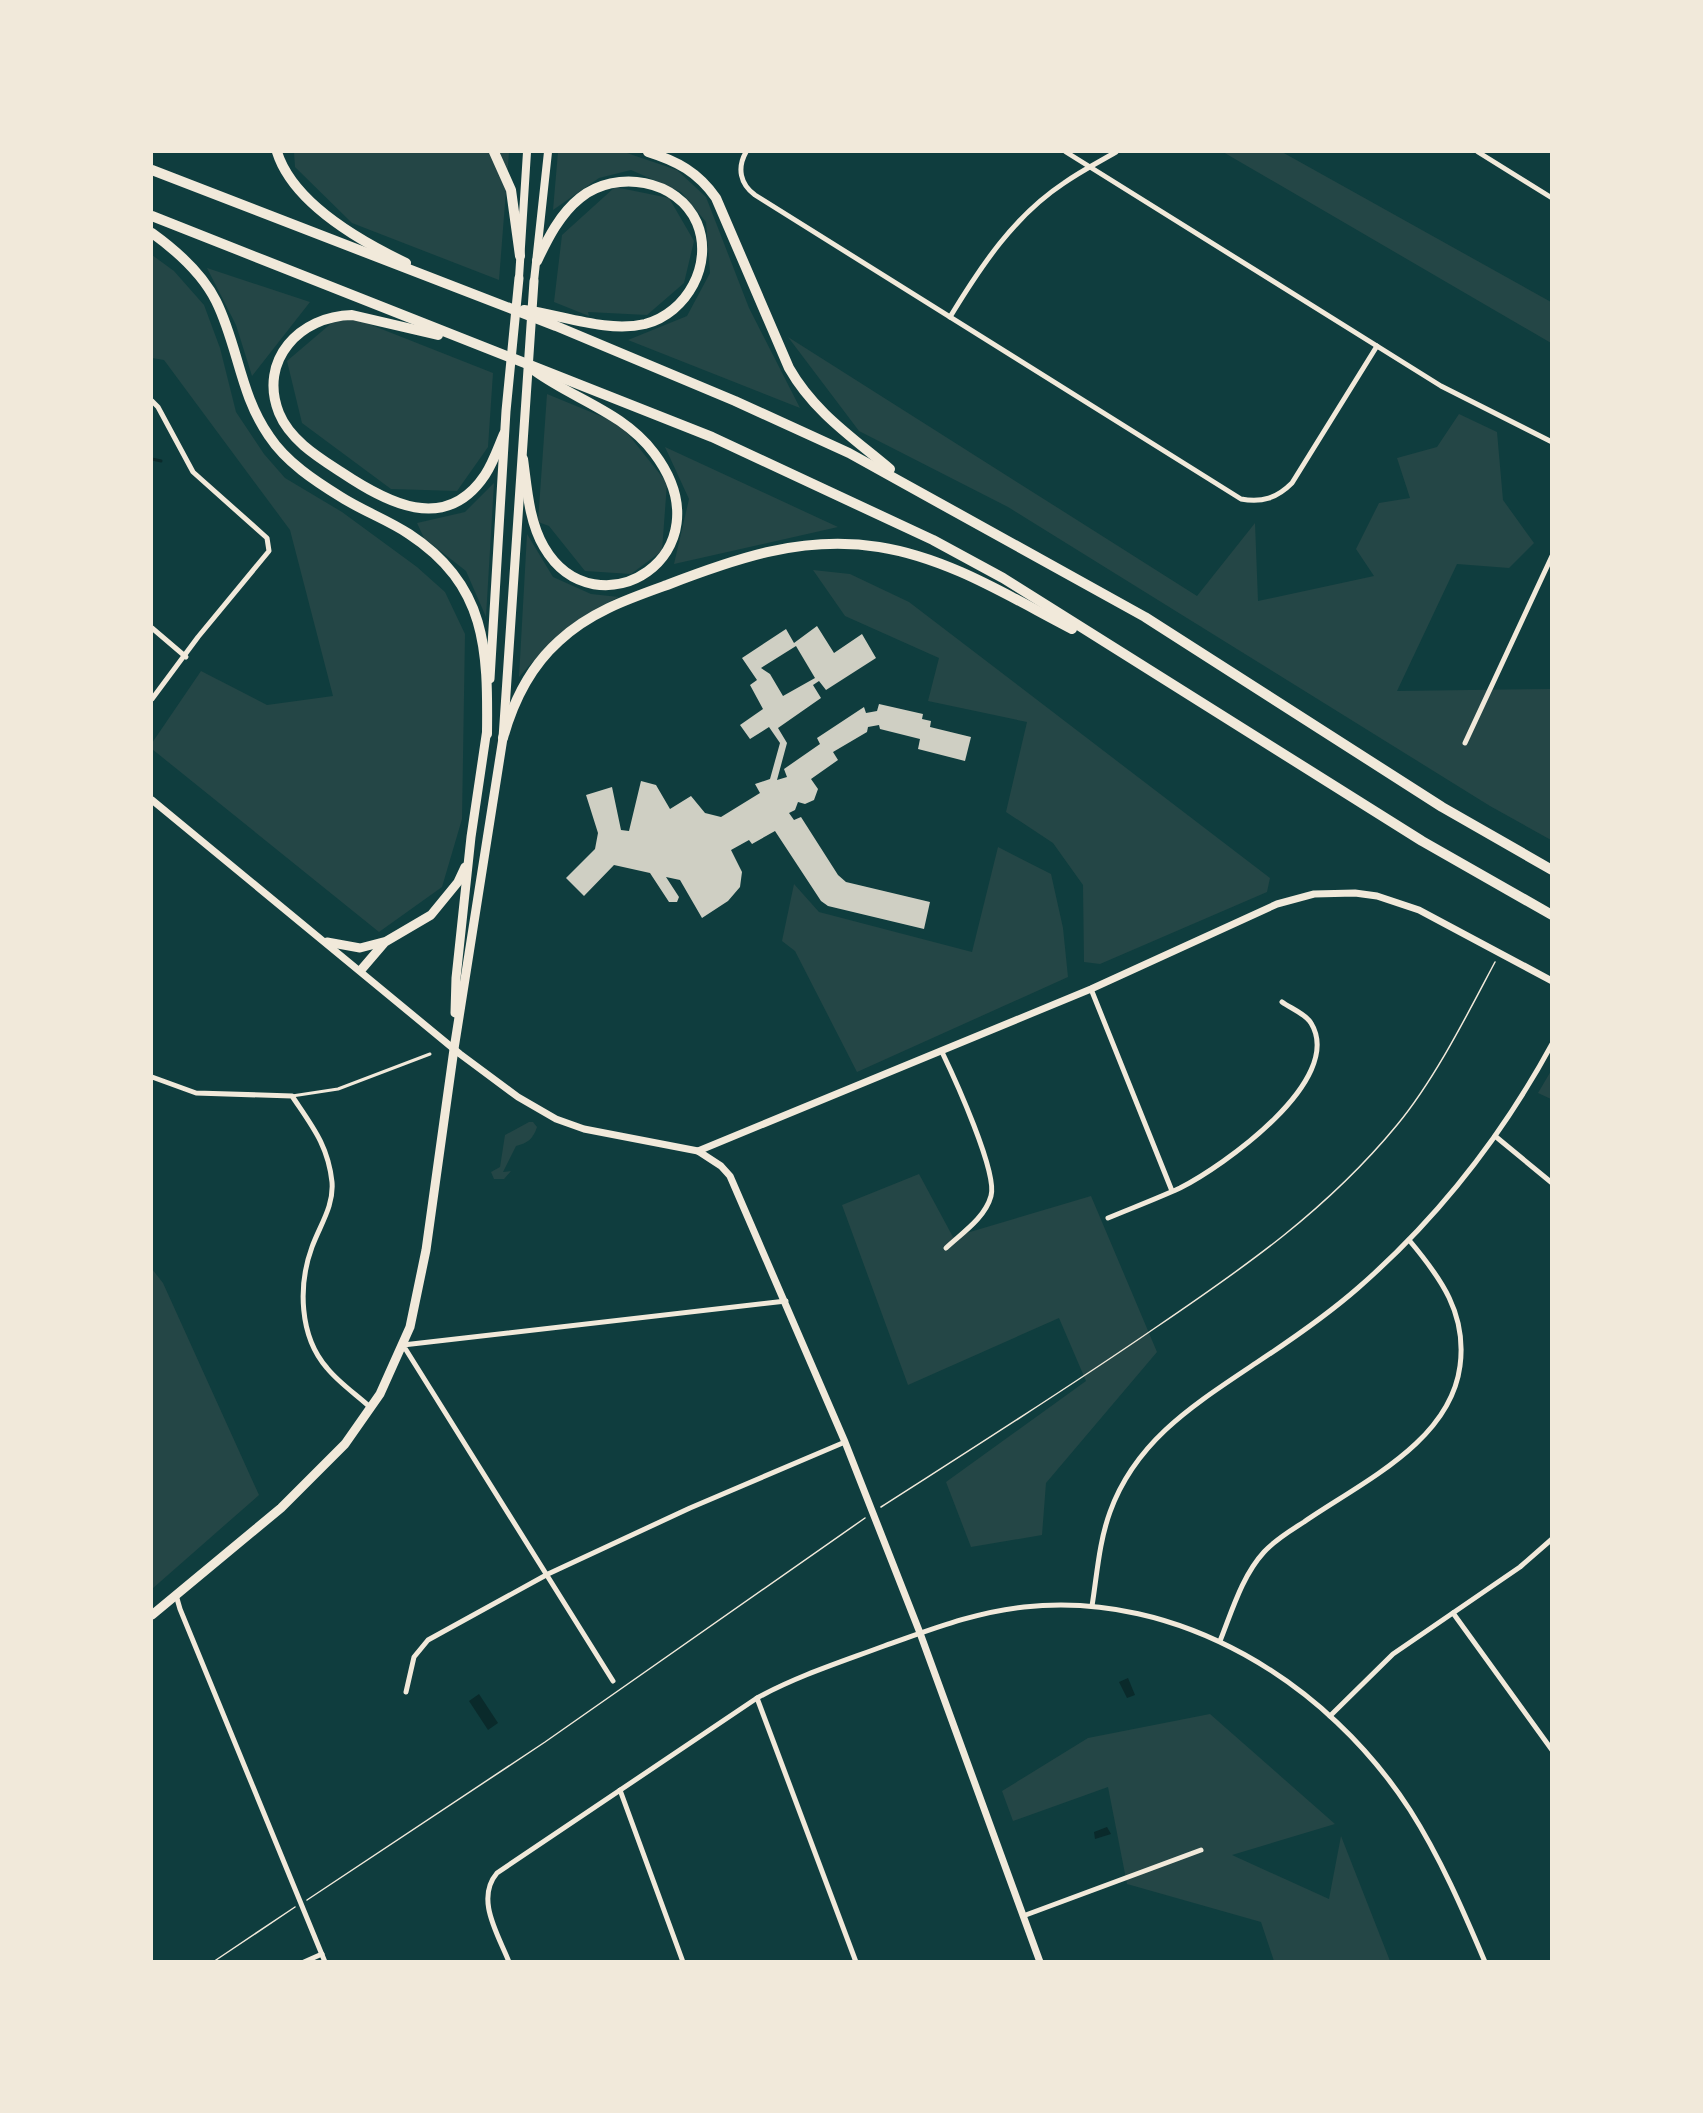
<svg xmlns="http://www.w3.org/2000/svg" width="1703" height="2113" font-family="Ubuntu,sans-serif">
<style>
.green{fill:#244646}
.water{fill:#0a2a2b}
.lines{fill:none;stroke-linecap:round;stroke-linejoin:round}
.stream{stroke:#0a2a2b;stroke-width:3}
.building{fill:#cfcfc3;fill-rule:evenodd}
.path{stroke:#f1e9da;stroke-width:1.5}
.service{stroke:#f1e9da;stroke-width:3}
.minor{stroke:#f1e9da;stroke-width:5}
.tertiary{stroke:#f1e9da;stroke-width:7}
.primary{stroke:#f1e9da;stroke-width:8}
.trunk{stroke:#f1e9da;stroke-width:9}
.motorway{stroke:#f1e9da;stroke-width:10}
</style>
<rect width="100%" height="100%" fill="#0f3d3e"/>
<g class="green">
<polygon points="294,152 509,152 499,280 352,223 295,167"/>
<polygon points="558,152 624,152 677,170 706,197 749,308 800,408 628,340 687,316 710,273 706,222 681,192 631,170 599,178 553,210"/>
<polygon points="1223,152 1282,152 1551,302 1551,343"/>
<polygon points="615,187 669,198 694,241 684,283 647,315 588,312 589,316 554,302 562,235"/>
<polygon points="152,255 174,271 204,305 220,348 236,412 264,454 285,478 342,512 417,567 445,592 465,634 462,819 442,887 379,932 152,749 152,743 201,671 267,705 333,696 290,530 164,360 152,358"/>
<polygon points="207,268 310,302 252,376 236,325"/>
<polygon points="351,317 493,373 488,447 457,491 391,489 302,423 287,361 334,321"/>
<polygon points="788,337 1197,596 1255,523 1258,601 1374,576 1356,549 1379,503 1410,498 1397,458 1437,447 1459,414 1497,432 1503,500 1534,543 1509,568 1457,564 1397,691 1551,689 1551,840 1490,806 1008,507 859,431"/>
<polygon points="547,394 620,424 667,483 662,551 631,574 585,571 549,526 538,522"/>
<polygon points="665,447 838,527 674,564 689,499"/>
<polygon points="494,483 486,617 466,571 424,538 417,523 465,512"/>
<path d="M527,534L553,577L591,594L619,597C571,620 554,638 519,677Z"/>
<polygon points="813,570 850,574 909,602 1270,878 1267,892 1100,964 1084,962 1083,885 1053,843 1006,812 1027,722 928,701 939,658 845,616"/>
<polygon points="998,847 1051,874 1063,928 1068,977 857,1072 795,951 782,941 794,884 819,912 972,952"/>
<polygon points="1551,1071 1551,1099 1538,1093"/>
<path d="M529,1122H533L537,1127C533,1139 528,1143 516,1146L503,1172L511,1171L504,1179H494L491,1172L500,1167L505,1135Z"/>
<polygon points="919,1174 953,1237 1091,1196 1157,1352 1046,1483 1042,1535 971,1547 946,1482 1086,1381 1059,1318 908,1385 842,1205"/>
<polygon points="152,1269 163,1283 259,1495 152,1589"/>
<polygon points="1210,1714 1335,1824 1232,1855 1329,1899 1341,1836 1390,1961 1274,1961 1261,1922 1127,1884 1108,1787 1013,1821 1002,1791 1088,1738"/>
</g>
<g class="water">
<polygon points="1128,1678 1135,1695 1127,1698 1119,1682"/>
<polygon points="479,1694 498,1723 488,1730 469,1701"/>
<polygon points="1107,1827 1111,1834 1095,1839 1094,1832"/>
</g>
<g class="lines">
<polyline class="stream" points="152,459 161,461"/>
</g>
<path class="building" d="M817,626L834,653L862,634L876,658L826,690L819,681L813,685L821,698L778,728L787,743L777,780L787,777L784,769L820,744L817,738L864,707L866,713L877,711L879,704L923,714L922,719L931,721L930,727L971,737L965,761L918,749L920,739L880,729L879,725L868,727L867,732L833,752L838,760L811,779L818,789L814,800L805,804L798,802L795,810L789,813L794,820L801,817L838,875L846,882L930,902L924,929L828,906L821,901L775,831L752,844L749,840L731,850L742,872L740,887L728,901L702,918L680,880L666,877L679,897L677,902H669L650,873L614,865L584,896L566,878L595,849L598,833L586,795L612,787L621,830L629,831L641,781L656,785L670,809L691,796L705,813L721,817L760,793L755,784L770,779L780,743L769,727L750,739L740,725L763,709L750,685L757,680L742,658L786,629L794,643ZM796,646L815,678L783,696L770,674L761,668Z"/>
<g class="lines">
<g class="path">
<path d="M881,1507C973,1448 1065,1390 1155,1328C1245,1267 1327,1210 1397,1125C1435,1079 1467,1015 1495,962"/>
<polyline points="307,1900 545,1742 865,1518"/>
<polyline points="213,1962 295,1907"/>
</g>
<polyline class="service" points="292,1096 338,1089 430,1054"/>
<g class="minor">
<path d="M746,152C737,168 740,184 755,195L1241,499C1262,503 1277,498 1292,483L1377,346"/>
<polyline points="1066,152 1441,386 1552,442"/>
<polyline points="1478,152 1552,198"/>
<path d="M950,317C981,266 1014,216 1064,183C1081,171 1099,162 1116,152"/>
<polyline points="152,401 158,407 193,472 267,538 269,551 198,637 152,699"/>
<polyline points="152,628 186,657"/>
<polyline points="1465,743 1552,556"/>
<polyline points="1091,989 1172,1191"/>
<path d="M942,1052C954,1077 998,1173 991,1196C985,1218 962,1233 946,1248"/>
<path d="M152,1077L196,1093L292,1096C312,1126 328,1145 332,1182C334,1206 320,1225 312,1247C298,1285 299,1336 327,1368C339,1383 357,1395 371,1408"/>
<polyline points="1495,1136 1552,1183"/>
<path d="M1108,1218C1132,1208 1156,1199 1180,1188C1222,1167 1346,1080 1311,1023C1306,1014 1290,1008 1282,1002"/>
<polyline points="176,1595 180,1609 325,1962"/>
<path d="M1092,1606C1097,1575 1099,1542 1110,1512C1136,1440 1195,1404 1256,1363C1291,1340 1326,1316 1358,1288C1437,1219 1502,1136 1552,1044"/>
<polyline points="1453,1613 1552,1750"/>
<path d="M1220,1641C1232,1611 1242,1576 1264,1552C1276,1539 1290,1531 1304,1522C1362,1482 1450,1442 1460,1366C1467,1314 1441,1278 1409,1240"/>
<polyline points="613,1681 403,1345 786,1301"/>
<polyline points="406,1692 414,1657 428,1640 548,1574 690,1508 845,1442"/>
<polyline points="757,1698 856,1962"/>
<polyline points="1330,1716 1393,1654 1520,1567 1552,1539"/>
<polyline points="620,1790 683,1962"/>
<polyline points="1023,1916 1201,1850"/>
<polyline points="304,1962 322,1954"/>
<path d="M509,1962C498,1934 475,1899 497,1873L757,1698C797,1676 841,1662 884,1646C930,1630 975,1612 1024,1607C1179,1590 1328,1683 1410,1810C1440,1857 1463,1910 1485,1962"/>
</g>
<g class="tertiary">
<polyline points="152,800 460,1054 518,1097 556,1119 584,1129 698,1151 721,1166 730,1176 845,1442 920,1633 1040,1962"/>
<polyline points="698,1151 1091,989 1277,904 1314,894 1355,893 1377,896 1419,910 1552,981"/>
</g>
<g class="primary">
<polyline points="519,278 527,152"/>
<polyline points="534,281 548,152"/>
</g>
<g class="trunk">
<polyline points="490,679 506,411 519,278"/>
<polyline points="327,942 360,948 383,942"/>
<polyline points="361,970 385,942 431,915 458,882 465,867"/>
<polyline points="455,1013 456,978 471,837 487,729"/>
<polyline points="152,1615 281,1508 345,1444 380,1394 410,1327 426,1250 454,1049 503,738 534,281"/>
</g>
<g class="motorway">
<path d="M277,152C293,203 360,241 406,263"/>
<polyline points="494,152 511,190 520,256"/>
<path d="M648,152C677,161 698,172 716,198L789,368C814,412 852,437 890,469"/>
<polyline points="152,170 556,326 735,401 849,453 1145,617 1442,807 1552,870"/>
<polyline points="152,216 712,437 933,540 1003,578 1422,841 1552,915"/>
<path d="M152,233C177,251 202,273 216,301C238,345 240,395 269,436C286,462 315,481 341,497C363,511 388,520 409,534C487,585 488,650 487,734"/>
<path d="M524,310C562,315 607,333 645,324C687,313 714,264 697,223C678,179 616,169 580,198C560,214 548,238 537,261"/>
<path d="M438,335L352,315C300,316 258,360 279,413C290,440 318,457 341,472C386,502 445,535 485,475C493,463 498,448 504,434"/>
<path d="M523,459C527,488 529,522 544,547C596,636 731,555 654,453C623,412 575,400 535,371"/>
<path d="M503,738C513,702 530,667 559,641C590,612 628,599 667,585C737,558 803,535 879,547C949,558 1010,597 1072,629"/>
</g>
</g>
<rect width="1703" height="2113" fill="none" stroke="#f1e9da" stroke-width="306"/>
</svg>
